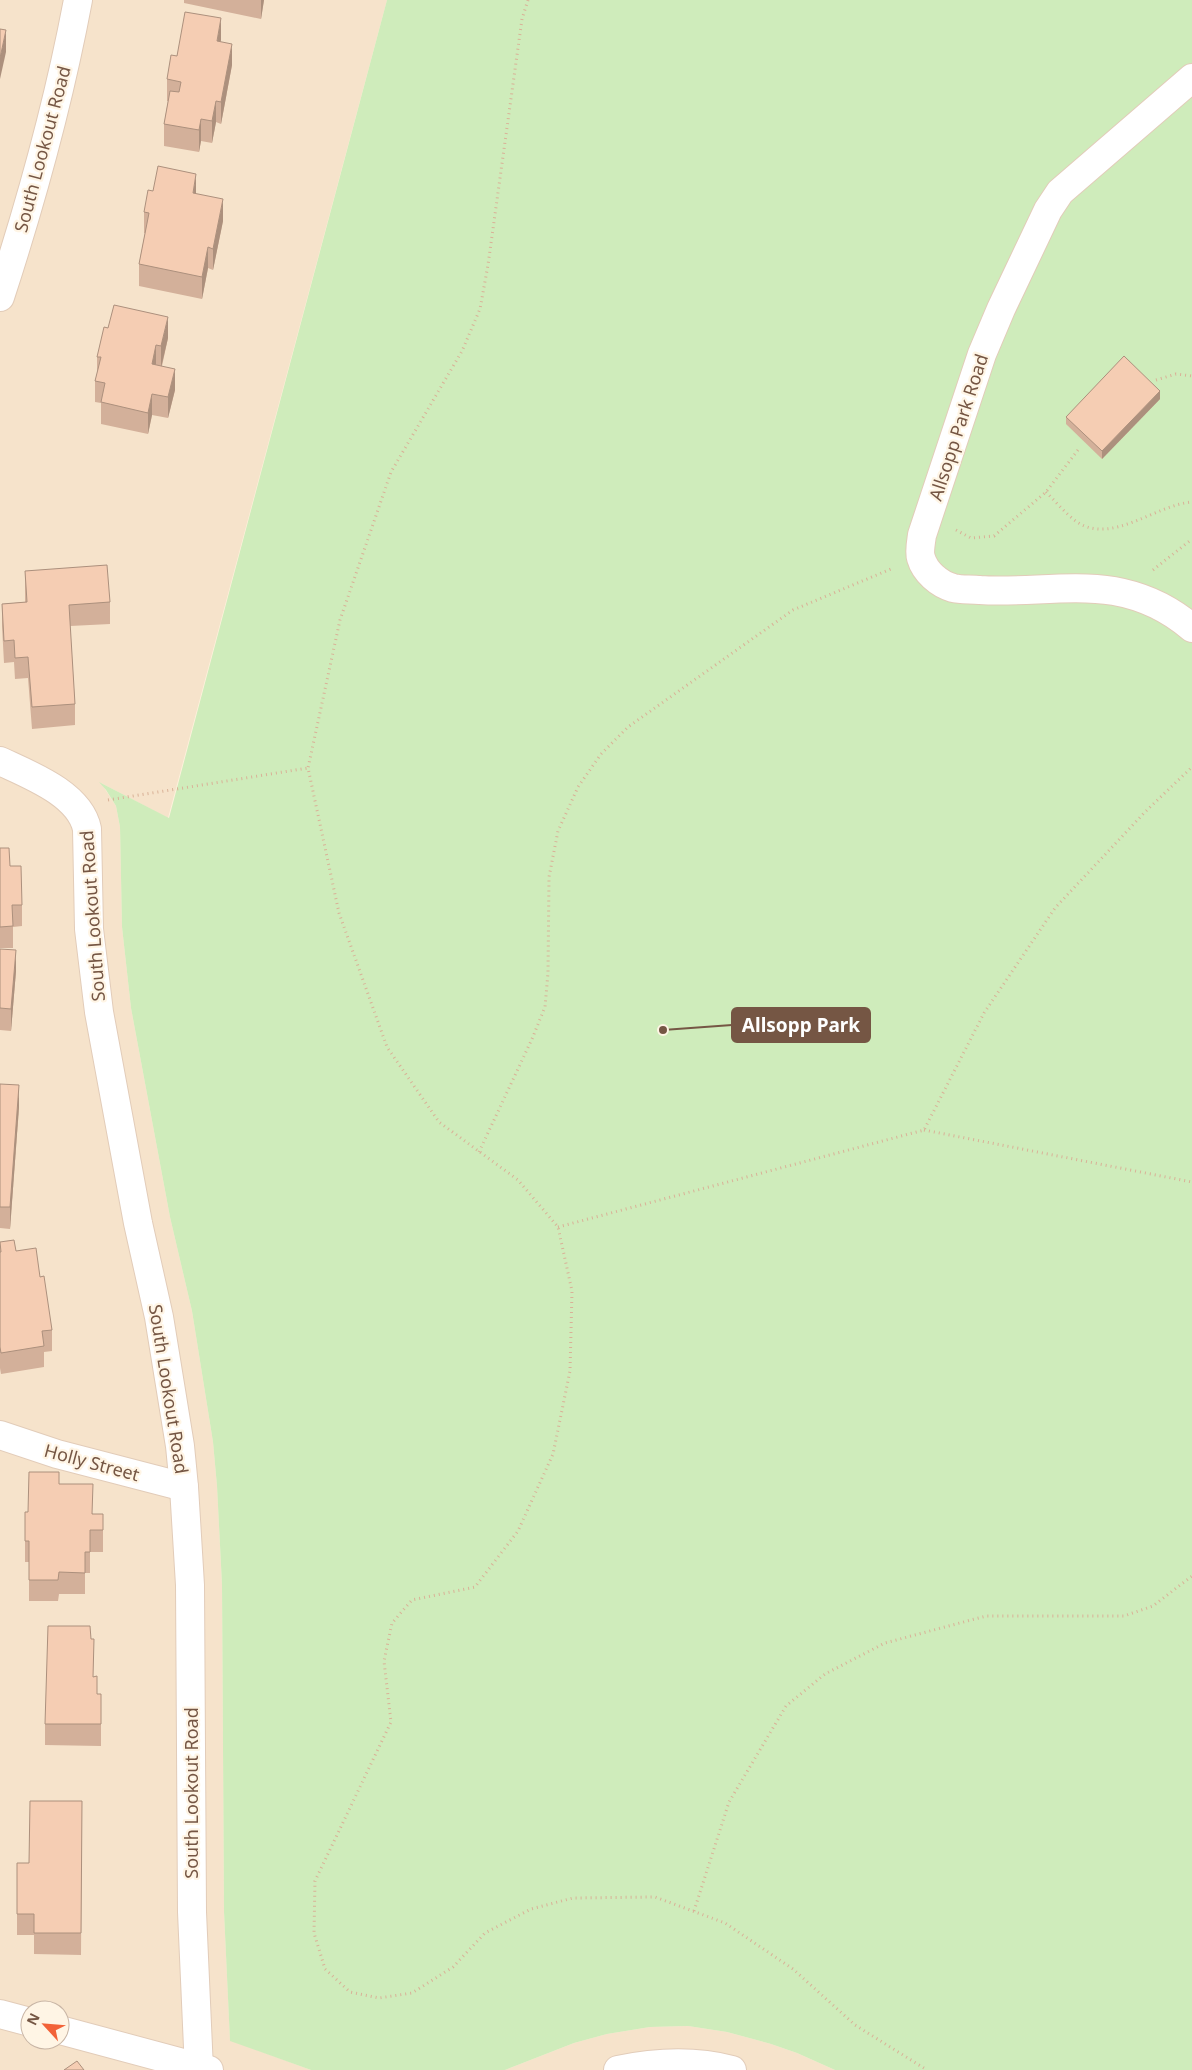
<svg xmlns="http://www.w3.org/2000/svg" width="1192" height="2070" font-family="'Noto Sans',sans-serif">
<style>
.residential{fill:#f6e3cb;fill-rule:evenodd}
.green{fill:#cfecbb}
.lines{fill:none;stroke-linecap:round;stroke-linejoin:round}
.street-casing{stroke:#e2ccb9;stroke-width:30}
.path{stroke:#d9b197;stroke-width:3;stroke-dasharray:1 4;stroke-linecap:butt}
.street{stroke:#fff;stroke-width:28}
.wall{fill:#d3b09a}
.shaded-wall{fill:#ac907d}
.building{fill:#f5cdb3;stroke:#ac907d}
.labels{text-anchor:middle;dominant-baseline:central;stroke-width:4.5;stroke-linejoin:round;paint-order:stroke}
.street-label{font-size:18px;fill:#755644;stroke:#fff5e5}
.leader{fill:none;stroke:#755644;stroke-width:2}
.callout-dot{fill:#755644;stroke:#fff5e5;stroke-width:2}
.callout{fill:#755644;stroke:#755644;stroke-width:2}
.callout-label{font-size:19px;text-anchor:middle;font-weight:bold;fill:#fff}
</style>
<rect width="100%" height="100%" fill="#fef1dd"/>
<g class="residential">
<path d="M0,0H387L168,818L101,783L116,806L120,827L122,927L131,1008L170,1217L192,1311L213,1442L217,1486L222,1585L224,1912L230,2040L311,2070H0ZM30,2010H60V2040H30Z"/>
<polygon points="688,2026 727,2032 771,2044 797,2053 835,2070 505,2070 574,2043 607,2034 650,2027"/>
</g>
<polygon class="green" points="387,0 1192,0 1192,2070 835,2070 797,2053 771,2044 727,2032 688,2026 650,2027 607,2034 574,2043 505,2070 311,2070 230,2041 224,1912 222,1585 217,1486 213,1442 192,1311 170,1217 131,1008 122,927 120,827 116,806 106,790 99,782 169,818"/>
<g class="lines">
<defs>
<g id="street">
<path d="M1192,78L1060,192L1048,210L1001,309L982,354L922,535C921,542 919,552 921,558C925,572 939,584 953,588C961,590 971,589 980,590C1023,593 1071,584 1114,591C1142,596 1170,609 1192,628"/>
<path d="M0,297C32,199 59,101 78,0"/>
<path d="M0,761C30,775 80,794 87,829L89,929L99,1012L138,1223L159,1317L180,1446L184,1487L190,1585L192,1912L199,2070"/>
<polyline points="0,1435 57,1454 184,1487"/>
<polyline points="0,2014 30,2022"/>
<polyline points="60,2030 209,2070"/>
<path d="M618,2070C656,2062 694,2060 732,2070"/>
</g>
</defs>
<use href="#street" class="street-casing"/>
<g class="path">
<polyline points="528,0 522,19 488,265 480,309 462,351 391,472 340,620 308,768 339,913 387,1047 439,1122 518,1180 558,1227 572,1291 570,1371 553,1454 518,1531 475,1587 412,1600 392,1623 384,1661 391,1722 315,1881 314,1933 325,1969 350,1992 379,1998 412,1993 453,1967 485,1933 531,1909 573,1898 655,1897 725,1923 793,1969 855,2025 927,2070"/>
<polyline points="1156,380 1176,374 1192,376"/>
<path d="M1046,492C1056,502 1066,514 1077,522C1112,545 1155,505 1192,502"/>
<polyline points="956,530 971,538 994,536 1046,492 1078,450"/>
<polyline points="1153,570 1192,539"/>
<polyline points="108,800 308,768"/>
<polyline points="924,1130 1192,1182"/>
<polyline points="479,1152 532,1039 545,1007 548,973 549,877 558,831 578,787 601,754 628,727 793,610 891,569"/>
<polyline points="558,1227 924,1130 984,1013 1055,908 1145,812 1192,767"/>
<polyline points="694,1911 729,1802 786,1706 825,1674 885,1643 986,1616 1124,1616 1153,1606 1192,1576"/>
</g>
<use href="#street" class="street"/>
</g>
<g class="wall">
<polygon points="184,0 264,0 261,19 184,3"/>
<polygon points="221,40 220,42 232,65 221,124 216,122 212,143 201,141 199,152 164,146 164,124 168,101 167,101 167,79 177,56"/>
<polygon points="153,191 196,194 223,221 213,270 208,268 202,299 139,286 139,264 145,233 144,233 144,212"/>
<polygon points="168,338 162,366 175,390 168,418 152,415 148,434 101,424 101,403 95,402 95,381 97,374 97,357"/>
<polygon points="1160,399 1102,459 1066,424 1066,417"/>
<polygon points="25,571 110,602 110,624 70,626 75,704 75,725 32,729 28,678 15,679 14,662 4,663 2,626 2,604 25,602"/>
<polygon points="0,848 10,866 22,905 22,926 13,927 13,948 0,948"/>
<polygon points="0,949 16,971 11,1031 0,1030"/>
<polygon points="0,1084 19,1107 10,1229 0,1228"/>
<polygon points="0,1242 16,1251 40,1277 52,1330 52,1351 44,1352 44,1367 1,1374 0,1368"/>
<polygon points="59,1484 93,1514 103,1514 103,1552 90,1552 90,1573 85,1573 85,1594 59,1594 58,1601 29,1601 29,1562 25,1562 25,1541 28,1512"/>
<polygon points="91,1639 93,1677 97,1694 101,1694 101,1746 45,1745 45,1724"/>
<polygon points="82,1801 81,1955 34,1954 34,1935 17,1935 17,1863 29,1863"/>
</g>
<g class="shaded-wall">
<polygon points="261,0 264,0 261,19"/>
<polygon points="221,18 221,40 217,63 217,41"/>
<polygon points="6,30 6,52 0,79 0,58"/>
<polygon points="232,44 232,65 221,124 221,102"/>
<polygon points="216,101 216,122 212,143 212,121"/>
<polygon points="201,119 201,141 199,152 199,130"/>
<polygon points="196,174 196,195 193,193"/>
<polygon points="223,199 223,221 213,270 213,249"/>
<polygon points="208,247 208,268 202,299 202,277"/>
<polygon points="168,317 168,338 161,368 161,346"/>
<polygon points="156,345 156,367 152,364"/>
<polygon points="175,369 175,390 168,418 168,397"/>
<polygon points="1160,391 1160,399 1102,459 1102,451"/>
<polygon points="152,394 152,415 148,434 148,413"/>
<polygon points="16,950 16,971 11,1031 11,1009"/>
<polygon points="19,1085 19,1107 10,1229 10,1207"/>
</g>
<g class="building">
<polygon points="185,12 221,18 217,41 232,44 221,102 216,101 212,121 201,119 199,130 164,124 170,91 179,92 181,82 167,79 171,55 177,56"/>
<polygon points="0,29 6,30 0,58"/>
<polygon points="158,166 196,174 193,193 223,199 213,249 208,247 202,277 139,264 149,213 144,212 148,190 153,191"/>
<polygon points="114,305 168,317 161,346 156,345 152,364 175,369 168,397 152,394 148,413 101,402 105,383 95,381 101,357 97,357 104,327 108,328"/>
<polygon points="1124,356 1160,391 1102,451 1066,417"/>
<polygon points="107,565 110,602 69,605 75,704 32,707 28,657 15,658 14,640 4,641 2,604 27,602 25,571"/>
<polygon points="0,848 9,848 10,866 21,866 22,905 12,905 13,926 0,927"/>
<polygon points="0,949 16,950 11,1009 0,1008"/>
<polygon points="0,1084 19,1085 10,1207 0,1207"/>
<polygon points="14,1240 16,1251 36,1248 40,1277 44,1276 52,1330 42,1331 44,1346 1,1353 0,1347 0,1252 1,1252 0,1242"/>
<polygon points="29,1472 59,1472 59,1484 93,1484 92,1514 103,1514 103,1530 90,1530 90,1552 85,1552 85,1573 59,1572 58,1580 29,1580 29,1541 25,1541 25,1512 28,1512"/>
<polygon points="48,1626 90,1626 91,1639 94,1639 93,1677 97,1676 97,1694 101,1694 101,1724 45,1724"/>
<polygon points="30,1801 82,1801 81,1933 34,1933 34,1914 17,1914 17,1863 29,1863"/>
<polygon points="77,2061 84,2070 64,2070"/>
</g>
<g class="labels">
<g class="street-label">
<text transform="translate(42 149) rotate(-75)">South Lookout Road</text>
<text transform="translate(958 427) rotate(-72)">Allsopp Park Road</text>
<text transform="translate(92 916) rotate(-94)">South Lookout Road</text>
<text transform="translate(169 1389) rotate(81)">South Lookout Road</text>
<text transform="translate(92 1462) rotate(15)">Holly Street</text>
<text transform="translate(191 1793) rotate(-90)">South Lookout Road</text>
</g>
</g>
<path class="leader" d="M663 1030L732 1025"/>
<circle class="callout-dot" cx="663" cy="1030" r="5"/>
<rect class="callout" x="732" y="1008" width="138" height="34" rx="5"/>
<g class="callout-label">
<text x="801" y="1032">Allsopp Park</text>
</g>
<g transform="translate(45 2025) rotate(296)"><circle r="24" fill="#fff5e5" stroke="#c8b5a5"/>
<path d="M0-4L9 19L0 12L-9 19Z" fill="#f26238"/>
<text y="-8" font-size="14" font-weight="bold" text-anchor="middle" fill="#755644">N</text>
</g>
</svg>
